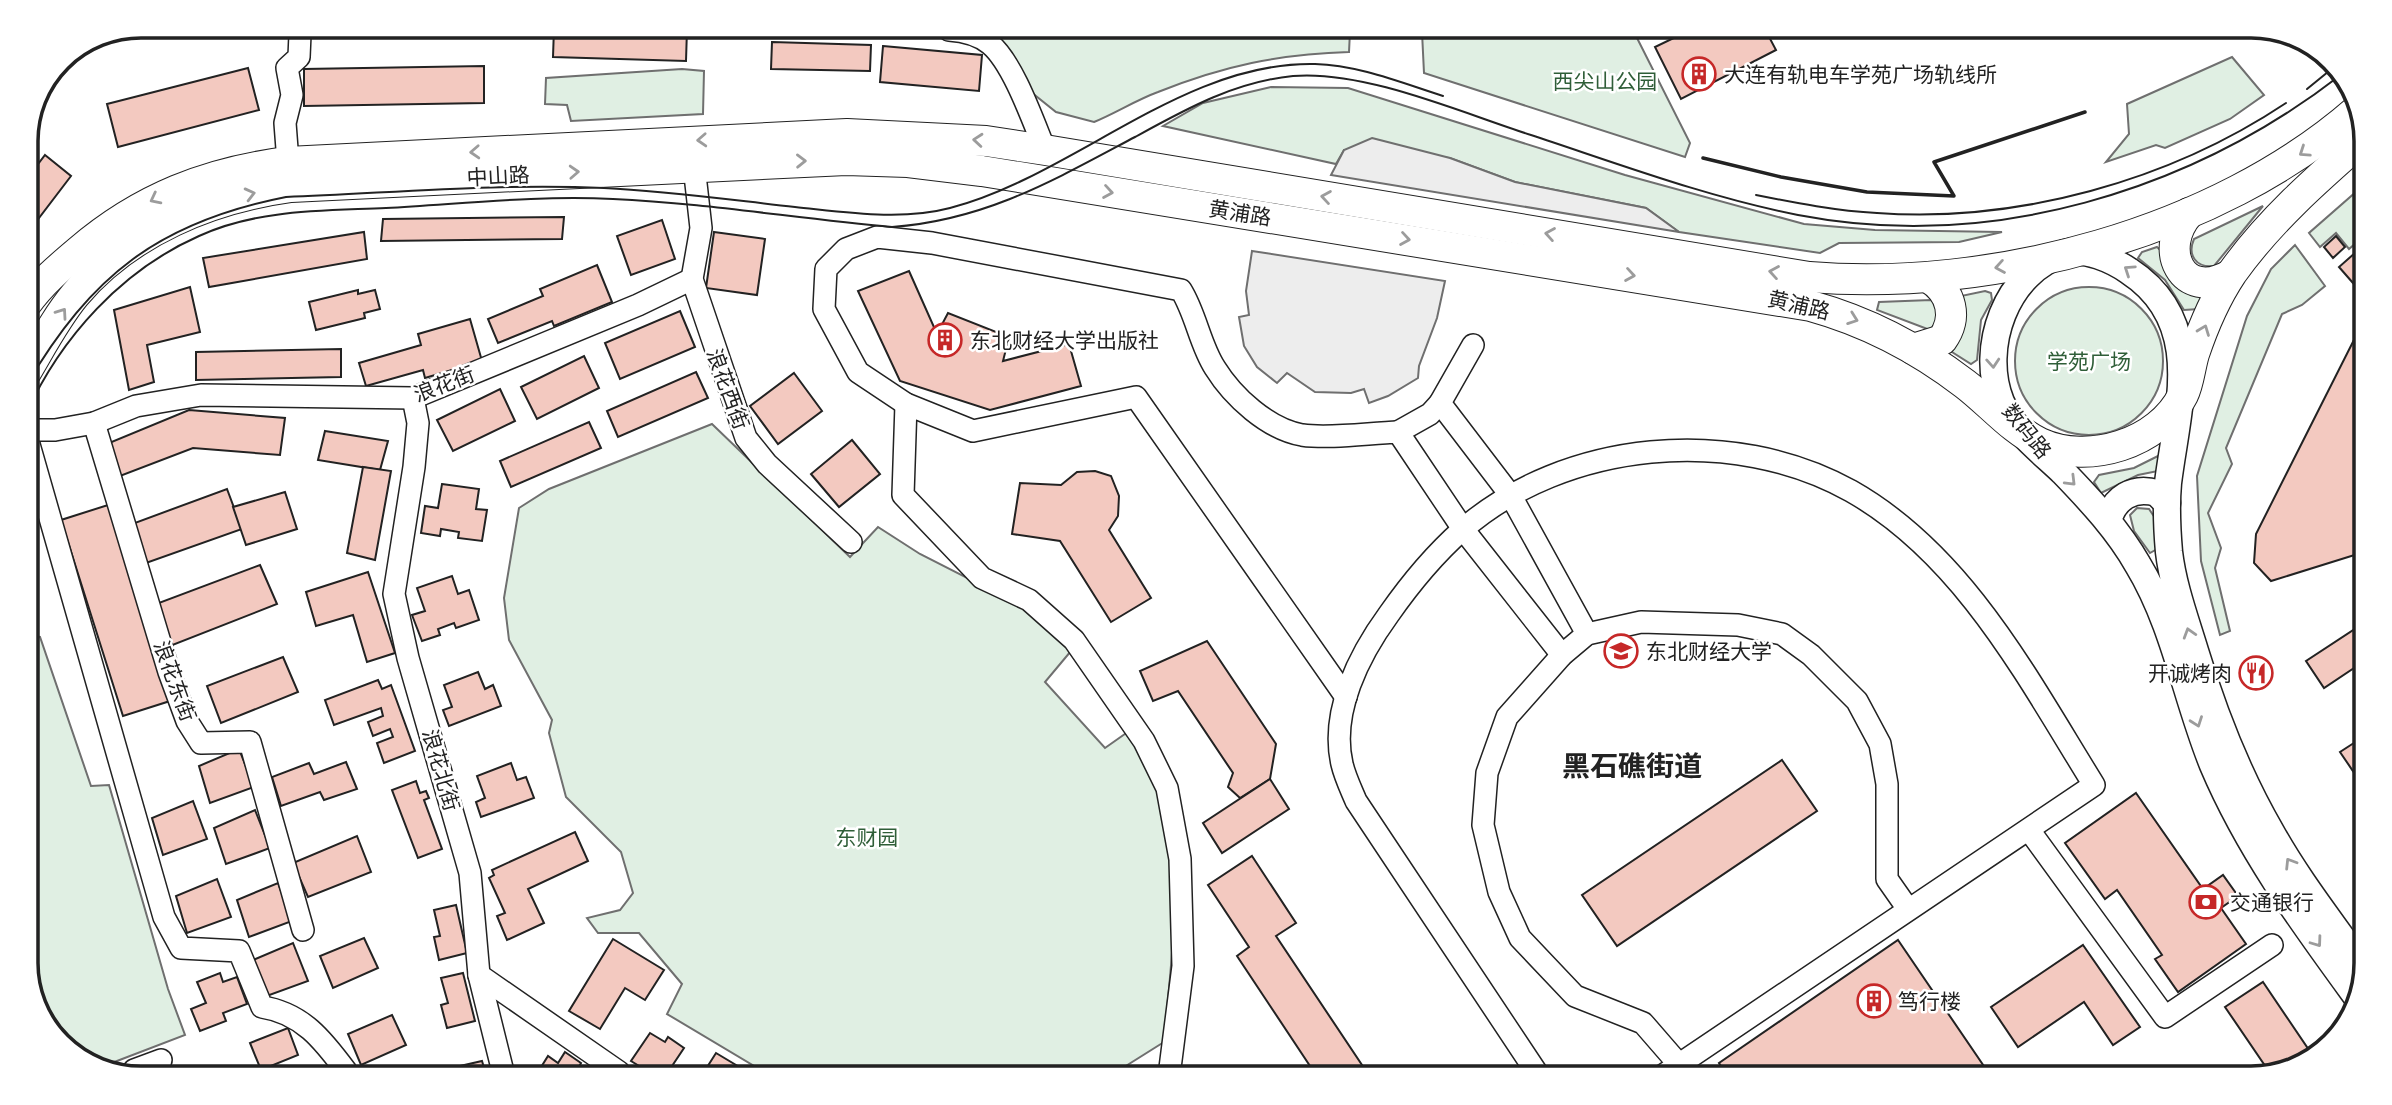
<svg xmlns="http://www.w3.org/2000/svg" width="2392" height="1105" font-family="Helvetica,'Noto Sans SC',sans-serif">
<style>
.green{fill:#e0efe3;stroke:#6f6f6f;stroke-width:2}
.parking{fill:#ededed;stroke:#6f6f6f;stroke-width:2}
.building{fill:#f3c9c0;stroke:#222;stroke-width:2}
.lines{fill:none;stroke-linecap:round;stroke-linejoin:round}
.minor-casing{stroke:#222;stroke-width:24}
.major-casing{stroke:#222;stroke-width:29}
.highway-casing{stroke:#222;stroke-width:32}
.minor{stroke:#fff;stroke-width:21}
.major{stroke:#fff;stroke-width:26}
.highway{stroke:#fff;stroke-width:30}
.tram{stroke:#222;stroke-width:2}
.wall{stroke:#222;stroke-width:3.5}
.oneway{stroke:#9c9c9c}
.labels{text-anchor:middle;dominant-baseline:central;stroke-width:5;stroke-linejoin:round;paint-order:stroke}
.poi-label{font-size:21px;fill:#222;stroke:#fff;text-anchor:start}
.park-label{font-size:21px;fill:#2f5e38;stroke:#fff}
.street-label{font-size:21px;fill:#222;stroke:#fff}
.district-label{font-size:28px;font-weight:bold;fill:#222;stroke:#fff}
.rim{fill:none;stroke:#222;stroke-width:3.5}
</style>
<rect width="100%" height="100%" fill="#fff"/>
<g class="green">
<path d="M980,30L1350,31L1349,52C1279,54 1223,66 1158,92C1136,100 1116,113 1094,122L1056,112L1031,92Z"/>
<polygon points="1422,32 1634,32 1690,143 1685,157 1424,73"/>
<polygon points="2232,57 2264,95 2230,119 2165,148 2156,145 2106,162 2129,134 2127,104"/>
<polygon points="682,69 704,71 703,114 571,121 567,105 545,104 546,78"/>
<polygon points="1271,87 1348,88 1625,175 1804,224 1875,230 2002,232 1959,242 1839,243 1820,253 1679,232 1646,208 1515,182 1450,158 1344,150 1336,164 1163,126 1203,103"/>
<polygon points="2365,184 2365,235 2349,249 2336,233 2320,247 2309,233"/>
<path d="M2263,206L2214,266C2196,268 2187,255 2194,239Z"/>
<polygon points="2295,245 2325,286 2302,305 2282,314 2226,448 2232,464 2208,513 2221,548 2215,568 2230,631 2220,635 2201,561 2197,476 2247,316 2271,269"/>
<polygon points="2157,247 2206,292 2199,309 2184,310 2165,280 2138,258 2142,252"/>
<circle cx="2089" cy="361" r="74"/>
<polygon points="1985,291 1991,293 1992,300 1981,320 1977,360 1971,364 1952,352 1961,296"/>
<polygon points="1931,300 1937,306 1936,322 1930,330 1877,310 1879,302"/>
<path d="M712,424L850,557L878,527L920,554L1028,609L1071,651L1045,682L1105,748L1132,729C1146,759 1161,790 1167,824C1182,895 1170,970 1164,1042L1113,1074L766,1073L667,1014L682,984L639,933H598L587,918L620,910L633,893L621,852L566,797L549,733L552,720L509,640L504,598L519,508L549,489Z"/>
<polygon points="2158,456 2164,460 2163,470 2138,475 2101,493 2094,482 2099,475 2134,468"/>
<polygon points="2137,508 2149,509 2155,518 2157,549 2150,553 2134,531 2130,515"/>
<polygon points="27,635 40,637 91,786 109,785 168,989 185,1035 96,1069 46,1028 27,972"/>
</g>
<g class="parking">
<polygon points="1372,138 1450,158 1515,182 1646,208 1679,232 1331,175 1344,150"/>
<polygon points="1252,251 1445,281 1437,318 1419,366 1418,378 1388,396 1369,403 1364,389 1351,393 1315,392 1287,373 1277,383 1257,367 1244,346 1239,317 1249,315 1246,291"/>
</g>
<g class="building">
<polygon points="554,28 687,29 686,61 553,57"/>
<polygon points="1684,33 1767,33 1776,50 1681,99 1655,47"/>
<polygon points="772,42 871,45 870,71 771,69"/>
<polygon points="883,46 982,55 979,91 880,82"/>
<polygon points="484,66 484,103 304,106 304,69"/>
<polygon points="248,68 259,110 118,147 107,104"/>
<polygon points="45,155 71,176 26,235 26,180"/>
<polygon points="564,217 562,239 381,241 383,219"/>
<polygon points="662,220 675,259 631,275 617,236"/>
<polygon points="364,232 367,259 209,287 203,258"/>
<polygon points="714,232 765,239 757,295 706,288"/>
<polygon points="2336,236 2345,247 2333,258 2324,247"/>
<polygon points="2364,245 2364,274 2353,283 2339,267"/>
<polygon points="597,265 612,302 554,326 552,321 498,343 488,319 543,296 540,289"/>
<polygon points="909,271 937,334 948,313 1009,337 1003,361 1069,344 1081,386 990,410 900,381 858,291"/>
<polygon points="190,287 200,332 147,345 154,382 129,390 114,310"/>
<polygon points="358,290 358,294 375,290 380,309 364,313 365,318 316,330 309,302"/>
<polygon points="680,311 695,347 620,379 605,343"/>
<polygon points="470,319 482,361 425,378 423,370 366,386 359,363 421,345 418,334"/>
<polygon points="2364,320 2361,553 2271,581 2254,563 2256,534"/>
<polygon points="341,349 341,377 196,380 196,352"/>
<polygon points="584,356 599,388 537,419 521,387"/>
<polygon points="696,372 708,398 618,437 607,411"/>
<polygon points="794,373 822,411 778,444 750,406"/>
<polygon points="500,389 515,421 453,451 437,420"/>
<polygon points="189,410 285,418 280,455 193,448 120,476 109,443"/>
<polygon points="589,422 601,448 511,487 500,461"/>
<polygon points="325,431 388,441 380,470 318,460"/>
<polygon points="852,440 880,474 839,507 811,474"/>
<polygon points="363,467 391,471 375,560 347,553"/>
<polygon points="1095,471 1111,476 1119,496 1118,516 1109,530 1151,598 1111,622 1060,541 1012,534 1020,483 1061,485 1077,472"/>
<polygon points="442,484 479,489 476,509 487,510 482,541 458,538 459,532 441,529 440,536 421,533 425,506 438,508"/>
<polygon points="227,489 242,529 146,563 132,524"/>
<polygon points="285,492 297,529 246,545 233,507"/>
<polygon points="108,505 170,701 123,716 61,520"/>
<polygon points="260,565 277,604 170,646 156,604"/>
<polygon points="368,572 395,653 367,662 353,615 316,626 306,592"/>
<polygon points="452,576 458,594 469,590 479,620 456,628 454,623 438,629 440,635 422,641 412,615 425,611 417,588"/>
<polygon points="2361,625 2360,664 2324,688 2306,661"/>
<polygon points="1207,641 1276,744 1270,779 1240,798 1228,787 1233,773 1178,691 1153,701 1140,671"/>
<polygon points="283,657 298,692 221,723 207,686"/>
<polygon points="478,672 485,689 493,685 501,706 449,726 443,710 452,707 444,685"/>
<polygon points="378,680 382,689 391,685 415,751 384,763 377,743 393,737 390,729 373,736 368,722 383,716 381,708 334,725 325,700"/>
<polygon points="2360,739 2359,780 2340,752"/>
<polygon points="239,749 254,787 210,803 199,766"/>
<polygon points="1782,760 1817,811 1617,946 1582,895"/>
<polygon points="346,762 357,789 324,800 320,792 281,806 272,777 309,763 314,774"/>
<polygon points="511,763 517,780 526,777 534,798 481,817 476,802 485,798 477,776"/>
<polygon points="1270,779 1289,809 1222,853 1203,823"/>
<polygon points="416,781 420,793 426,791 429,798 424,800 442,849 418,858 392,790"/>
<polygon points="2136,793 2203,889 2223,875 2238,896 2221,908 2246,944 2178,992 2155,959 2162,955 2117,890 2105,899 2065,843"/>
<polygon points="193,801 207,839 163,855 152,818"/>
<polygon points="255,810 270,848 226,864 214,828"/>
<polygon points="575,832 588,861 528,889 544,923 507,940 497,916 505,913 489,878 494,875 492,870"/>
<polygon points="357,836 371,872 308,897 293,863"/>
<polygon points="1252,856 1296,923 1276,936 1362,1065 1347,1075 1316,1075 1237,956 1249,947 1208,885"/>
<polygon points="217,879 231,917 187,933 176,896"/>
<polygon points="278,883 292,921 249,937 237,900"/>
<polygon points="456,905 467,953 439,960 434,937 440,936 434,910"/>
<polygon points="364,938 378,968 333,988 320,956"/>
<polygon points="613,939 664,970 645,1000 625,988 600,1029 569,1011"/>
<polygon points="1898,940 1992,1078 1728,1077 1719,1063"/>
<polygon points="293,943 308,981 264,997 253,960"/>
<polygon points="2083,945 2140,1027 2113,1045 2084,1002 2018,1047 1991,1007"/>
<polygon points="220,973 223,982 237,977 247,1004 223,1013 226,1021 200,1031 191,1009 206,1003 197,982"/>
<polygon points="463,973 475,1021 447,1028 441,1005 448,1003 441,978"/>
<polygon points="2263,982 2315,1059 2314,1060 2270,1073 2225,1007"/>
<polygon points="392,1015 406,1045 361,1065 348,1034"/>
<polygon points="288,1028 298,1055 261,1070 250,1043"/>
<polygon points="650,1033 665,1042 668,1037 684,1048 668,1072 642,1072 644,1069 631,1061"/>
<polygon points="565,1052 581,1063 576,1072 538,1072 548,1056 558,1063"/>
<polygon points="716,1053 741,1068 738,1072 704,1072"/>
<polygon points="482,1061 485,1071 462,1071 460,1066"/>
<polygon points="2135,1069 2141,1078 2122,1078"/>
</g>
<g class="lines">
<defs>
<g id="minor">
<path d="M949,30C963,31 978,34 990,44C1013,63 1033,121 1045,150"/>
<polyline points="288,162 285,123 292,95 287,68 299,57 300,34"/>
<polyline points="694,166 701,228 692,279 746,438 767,464 851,542"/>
<polyline points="1473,345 1440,403 1511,496 1587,634"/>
<polyline points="413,398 418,423 414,467 394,594 408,658 470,873 479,975 619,1072"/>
<polyline points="906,404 903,495 982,578 1029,600 1074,640 1144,741 1167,788 1180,859 1183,966 1170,1068"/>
<polyline points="94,423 169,672 187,721 201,743 250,742 303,930"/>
<polyline points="26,430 55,430 94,423 136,406 201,395 413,398 638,305 692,279"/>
<polyline points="1398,432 1430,414 1440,403"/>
<path d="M26,434L164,917L181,948L239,951L262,1007C302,1013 323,1040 346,1071"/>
<path d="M1346,697L1136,397L973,431L906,404L858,372L824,309L826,269L846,249L877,237L932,243L1181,290C1196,314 1200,345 1215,368C1233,397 1268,429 1302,435C1330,439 1369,433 1398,432L1463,529L1562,655"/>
<polyline points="2029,830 2165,1017 2272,945"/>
<polyline points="479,975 503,1072"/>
<polyline points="134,1070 161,1060"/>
<path d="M1539,1076L1356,801C1351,789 1345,777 1342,764C1330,712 1359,655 1389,614C1410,584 1435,554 1462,530C1565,440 1733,425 1851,491C1964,555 2028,679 2094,785L1662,1076"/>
<polyline points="1689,1076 1643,1023 1575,996 1520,938 1499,892 1483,825 1487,773 1507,717 1562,655 1587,634 1641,622 1738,625 1782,634 1811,655 1857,701 1880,744 1887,784 1887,879 1908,909"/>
</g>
<g id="major">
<path d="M2108,521C2114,498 2133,486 2157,493L2167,503"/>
<path d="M2357,997C2303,923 2249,850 2213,765C2186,699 2175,626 2138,565C2118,530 2091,501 2063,472C2041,451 2013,430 2001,402C1979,348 2006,271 2065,253C2085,247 2113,260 2129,271C2207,322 2177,409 2168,483C2166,505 2167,529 2169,552C2173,586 2185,618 2195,651C2214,714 2238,775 2271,832C2296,877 2328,918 2357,959"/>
</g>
<g id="highway">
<path d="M2189,213C2157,249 2182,302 2230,275"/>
<path d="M26,304C41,283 60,267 79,251C141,198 208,172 288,162L847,134L986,141L1045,150L1809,277C1993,292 2216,233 2357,110"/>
<path d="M1913,349L1942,340C1958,318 1952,292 1929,278"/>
<path d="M26,372C42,345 56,318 75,295C129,231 211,198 291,187L846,160L908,162L982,171L1811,306C1869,322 1918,348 1965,384C1990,403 2012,430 2040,443C2088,465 2159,444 2183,395C2189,383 2190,367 2194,354C2203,327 2216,297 2232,273C2269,221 2317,179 2365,137"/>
</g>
</defs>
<use href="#minor" class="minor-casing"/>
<use href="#major" class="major-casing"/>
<use href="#highway" class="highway-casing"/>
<use href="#minor" class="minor"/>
<use href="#major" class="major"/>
<use href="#highway" class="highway"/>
<g class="tram">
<polyline points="2307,89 2334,67"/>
<path d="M1756,195C1796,203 1837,211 1877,213C2018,223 2169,181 2286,103"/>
<path d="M26,386C91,275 159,222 286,197C392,193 499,183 604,188C668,191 731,200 795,207C845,212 901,221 950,208C1075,175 1183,61 1315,64C1358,65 1402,83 1443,96"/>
<path d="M26,414C61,337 122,270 199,236C258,209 323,211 386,208C461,204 538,195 613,199C706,203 799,219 892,227C986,220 1054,180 1135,137C1186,109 1234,82 1293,76C1365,70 1462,113 1531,135C1619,164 1707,197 1798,215C1990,252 2190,192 2342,74"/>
</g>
<polyline class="wall" points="1703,158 1781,177 1867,192 1954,196 1934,162 2085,112"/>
</g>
<defs><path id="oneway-chevron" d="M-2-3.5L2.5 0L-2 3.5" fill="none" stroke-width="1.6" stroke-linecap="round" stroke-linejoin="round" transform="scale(1.75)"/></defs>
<g class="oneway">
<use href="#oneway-chevron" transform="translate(702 140) rotate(177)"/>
<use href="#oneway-chevron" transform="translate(978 140) rotate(-175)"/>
<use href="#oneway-chevron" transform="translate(475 152) rotate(177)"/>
<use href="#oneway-chevron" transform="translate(2304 152) rotate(146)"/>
<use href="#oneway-chevron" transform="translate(801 161) rotate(-1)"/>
<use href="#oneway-chevron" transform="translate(574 172) rotate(-3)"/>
<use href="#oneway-chevron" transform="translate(1108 192) rotate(9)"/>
<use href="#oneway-chevron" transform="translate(250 194) rotate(-14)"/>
<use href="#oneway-chevron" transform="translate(1326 197) rotate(-171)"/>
<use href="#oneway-chevron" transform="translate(155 199) rotate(153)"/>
<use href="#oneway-chevron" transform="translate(1550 234) rotate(-170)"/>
<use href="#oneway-chevron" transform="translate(1405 239) rotate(9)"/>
<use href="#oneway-chevron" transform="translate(2000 267) rotate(170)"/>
<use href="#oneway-chevron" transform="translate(2129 270) rotate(-146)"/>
<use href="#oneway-chevron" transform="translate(1774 272) rotate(-170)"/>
<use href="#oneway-chevron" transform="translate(1630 275) rotate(9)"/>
<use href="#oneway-chevron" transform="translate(62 313) rotate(-55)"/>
<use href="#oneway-chevron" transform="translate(1853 319) rotate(20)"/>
<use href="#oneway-chevron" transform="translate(2204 330) rotate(-69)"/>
<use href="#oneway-chevron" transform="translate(1993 363) rotate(86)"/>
<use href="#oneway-chevron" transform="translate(2071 481) rotate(45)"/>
<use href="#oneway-chevron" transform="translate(2189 633) rotate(-107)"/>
<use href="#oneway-chevron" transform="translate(2197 722) rotate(70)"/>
<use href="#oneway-chevron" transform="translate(2290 863) rotate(-122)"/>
<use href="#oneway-chevron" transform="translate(2317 942) rotate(54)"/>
</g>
<defs>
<symbol id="building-ring" viewBox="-11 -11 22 22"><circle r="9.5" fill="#fff" stroke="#c62828" stroke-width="1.5"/><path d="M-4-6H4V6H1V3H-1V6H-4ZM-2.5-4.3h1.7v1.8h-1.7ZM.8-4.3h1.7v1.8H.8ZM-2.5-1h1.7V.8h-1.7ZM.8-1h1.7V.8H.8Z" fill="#c62828"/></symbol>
<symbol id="university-ring" viewBox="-11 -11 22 22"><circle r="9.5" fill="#fff" stroke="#c62828" stroke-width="1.5"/><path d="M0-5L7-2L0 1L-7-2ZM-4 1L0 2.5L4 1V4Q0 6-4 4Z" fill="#c62828"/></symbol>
<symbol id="restaurant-ring" viewBox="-11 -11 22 22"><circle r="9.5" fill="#fff" stroke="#c62828" stroke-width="1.5"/><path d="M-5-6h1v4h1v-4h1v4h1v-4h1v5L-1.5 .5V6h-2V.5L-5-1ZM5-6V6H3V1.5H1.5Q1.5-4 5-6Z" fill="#c62828"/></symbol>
<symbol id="bank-ring" viewBox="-11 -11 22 22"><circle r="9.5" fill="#fff" stroke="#c62828" stroke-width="1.5"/><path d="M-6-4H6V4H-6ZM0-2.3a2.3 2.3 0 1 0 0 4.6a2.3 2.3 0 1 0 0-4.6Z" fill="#c62828"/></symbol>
</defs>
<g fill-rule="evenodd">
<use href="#building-ring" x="1680" y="55" width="38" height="38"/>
<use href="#building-ring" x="926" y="321" width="38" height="38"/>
<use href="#university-ring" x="1602" y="632" width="38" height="38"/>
<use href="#restaurant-ring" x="2237" y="654" width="38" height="38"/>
<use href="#bank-ring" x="2187" y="883" width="38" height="38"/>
<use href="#building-ring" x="1855" y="982" width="38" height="38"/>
</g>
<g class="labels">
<g class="poi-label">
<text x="1724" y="74">大连有轨电车学苑广场轨线所</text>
<text x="970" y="340">东北财经大学出版社</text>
<text x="1646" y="651">东北财经大学</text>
<text x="2232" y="673" text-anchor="end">开诚烤肉</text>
<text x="2230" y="902">交通银行</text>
<text x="1898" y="1001">笃行楼</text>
</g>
<g class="park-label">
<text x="1605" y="81">西尖山公园</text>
<text x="2089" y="361">学苑广场</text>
<text x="867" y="837">东财园</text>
</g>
<g class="street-label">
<text transform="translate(498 176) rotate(-3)">中山路</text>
<text transform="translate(1240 213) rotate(9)">黄浦路</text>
<text transform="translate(1799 305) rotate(13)">黄浦路</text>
<text transform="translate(444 384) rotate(-21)">浪花街</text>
<text transform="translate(728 389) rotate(70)">浪花西街</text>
<text transform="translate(2027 431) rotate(51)">数码路</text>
<text transform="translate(175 681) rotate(70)">浪花东街</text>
<text transform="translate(441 770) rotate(74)">浪花北街</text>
</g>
<g class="district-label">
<text x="1632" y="766">黑石礁街道</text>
</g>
</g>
<path d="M0 0H2392V1105H0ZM141 38H2251A103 103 0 0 1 2354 141V963A103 103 0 0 1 2251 1066H141A103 103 0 0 1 38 963V141A103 103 0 0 1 141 38Z" fill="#fff" fill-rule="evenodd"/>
<path class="rim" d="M141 38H2251A103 103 0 0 1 2354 141V963A103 103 0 0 1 2251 1066H141A103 103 0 0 1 38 963V141A103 103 0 0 1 141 38Z"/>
</svg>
